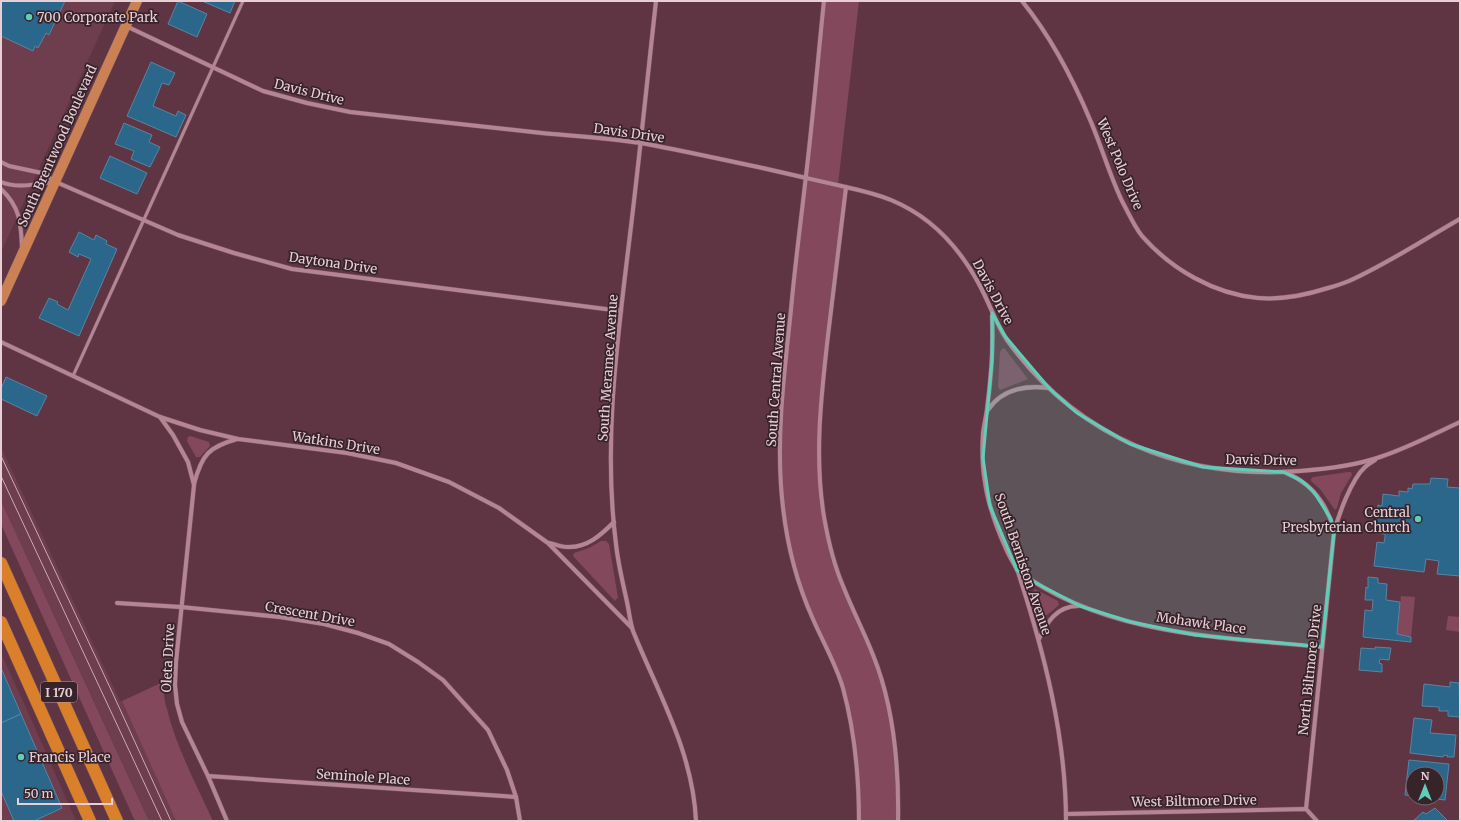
<svg xmlns="http://www.w3.org/2000/svg" width="1461" height="822" font-family="Merriweather,serif">
<style>
.built{fill:#6e3d4e}
.green{fill:#84485d}
.building{fill:#2a678b;stroke:#5a84a0}
.lines{fill:none;stroke-linecap:round;stroke-linejoin:round}
.lane-casing{stroke:#775460;stroke-width:4}
.street-casing{stroke:#775460;stroke-width:5}
.primary-casing{stroke:#775460;stroke-width:11}
.highway-casing{stroke:#775460;stroke-width:13}
.lane{stroke:#b68594;stroke-width:3}
.street{stroke:#b68594;stroke-width:4}
.primary{stroke:#cc8154;stroke-width:10}
.highway{stroke:#da7f2a;stroke-width:12}
.tram{stroke:#c9acb4;stroke-width:1}
.marked{fill:#5eceb8;fill-opacity:0.2;stroke:#5eceb8;stroke-width:3;stroke-linejoin:round}
.poi-dot{fill:#5eceb8;stroke:#37232a;stroke-width:1.5}
.labels{text-anchor:middle;dominant-baseline:central;stroke-width:3.5;stroke-linejoin:round;paint-order:stroke}
.shield{fill:#37232a;stroke:#b39ba2;stroke-width:1}
.shield-label{font-size:12px;font-weight:bold;fill:#e8ced5}
.poi-label{font-size:13px;fill:#e8ced5;stroke:#37232a;text-anchor:start}
.street-label{font-size:13px;fill:#e8ced5;stroke:#37232a}
</style>
<rect width="100%" height="100%" fill="#5f3543"/>
<g class="built">
<polygon points="1,1 115,1 1,252"/>
<polygon points="1,447 120,701 122,701 176,821 149,821 134,788 1,501"/>
<polygon points="1,653 36,730 76,821 1,821"/>
</g>
<g class="green">
<polygon points="824,1 859,1 838,185 846,187 819,430 824,516 842,584 873,656 889,705 896,755 898,821 859,821 856,754 842,687 813,620 790,552 781,485 781,410"/>
<polygon points="1003,348 1005,349 1028,379 1000,390 998,387 1000,352"/>
<polygon points="190,436 209,442 210,446 200,457 196,457 187,441 188,437"/>
<polygon points="1348,472 1351,472 1352,475 1341,493 1337,508 1335,510 1320,489 1311,481 1311,479 1313,477"/>
<polygon points="1,501 149,821 135,821 1,524"/>
<polygon points="601,541 606,541 609,544 618,598 616,599 615,601 573,556 574,553 589,548"/>
<polygon points="1035,589 1058,601 1059,605 1047,615 1043,615 1039,613 1032,595 1032,592"/>
<polygon points="1401,596 1415,597 1411,637 1397,634"/>
<polygon points="1448,616 1460,617 1460,632 1446,630"/>
<path d="M163,682C164,691 164,701 167,709C176,747 197,786 213,821H176L122,701Z"/>
</g>
<g class="building">
<polygon points="1,1 65,1 49,35 46,33 38,48 35,46 33,51 1,36"/>
<polygon points="178,1 207,14 197,37 168,24"/>
<polygon points="202,1 235,1 230,13"/>
<polygon points="151,62 175,73 169,85 162,83 153,106 176,116 178,111 186,115 176,137 127,116"/>
<polygon points="124,123 152,135 149,142 160,147 150,167 131,159 134,151 115,144"/>
<polygon points="110,156 147,173 137,194 100,178"/>
<polygon points="79,232 94,240 96,235 107,241 106,244 117,249 79,336 39,318 49,298 58,302 57,304 68,310 91,259 79,254 78,257 69,252"/>
<polygon points="6,377 47,396 37,416 1,399 1,389"/>
<polygon points="1431,478 1448,479 1447,487 1460,488 1460,576 1437,574 1439,561 1426,559 1424,572 1374,566 1377,542 1384,543 1385,537 1385,534 1375,533 1378,505 1382,506 1383,494 1399,496 1399,491 1408,492 1408,488 1412,489 1413,484 1430,484"/>
<polygon points="1368,577 1378,578 1378,583 1387,584 1386,600 1400,602 1397,634 1411,637 1411,642 1363,637 1365,610 1372,611 1373,600 1365,600 1366,587 1368,588"/>
<polygon points="1375,647 1391,648 1389,660 1380,659 1379,663 1382,664 1382,672 1359,670 1361,648 1375,649"/>
<polygon points="1,668 21,714 1,723"/>
<polygon points="1450,682 1459,683 1460,717 1448,716 1448,711 1439,711 1439,707 1422,706 1424,684 1450,687"/>
<polygon points="21,714 62,808 34,821 14,821 1,791 1,723"/>
<polygon points="1414,718 1432,720 1430,733 1456,735 1454,757 1447,757 1448,756 1444,755 1443,757 1410,753"/>
<polygon points="1409,760 1449,764 1445,800 1427,798 1437,798 1437,774 1413,774 1413,796 1405,795"/>
<polygon points="1435,808 1448,821 1413,821 1423,812 1426,814"/>
</g>
<g class="lines">
<defs>
<polyline id="lane" points="73,376 243,1"/>
<g id="street">
<path d="M656,1C647,82 639,162 629,243C617,342 603,444 616,544C618,564 623,583 627,602C629,611 630,622 633,631C658,693 693,752 696,821"/>
<path d="M824,1C818,59 813,118 806,176C801,221 795,265 791,310C785,368 777,427 781,485C784,531 794,577 813,619C823,642 836,664 843,688C855,732 859,776 859,821"/>
<path d="M1022,1C1052,38 1073,79 1091,122C1102,148 1110,176 1122,201C1128,212 1134,226 1142,236C1171,269 1214,294 1258,298C1281,300 1306,295 1328,288C1335,286 1342,284 1349,281C1387,264 1423,240 1460,219"/>
<path d="M126,26L263,91L307,103L350,112C414,119 478,126 542,133C575,136 609,138 641,143C680,150 719,159 758,167C784,173 811,179 837,185C855,189 874,193 891,200C930,216 959,247 979,284C989,302 995,322 1007,340C1078,438 1181,480 1300,471C1327,469 1354,466 1380,457C1408,448 1434,434 1460,422"/>
<polyline points="1,162 9,166 42,173 56,182 178,235 234,253 292,269 621,311"/>
<path d="M1,182C18,189 36,184 53,182"/>
<path d="M846,187C840,236 834,286 828,335C821,396 814,457 824,517C828,540 834,565 843,586C852,609 864,632 873,655C894,707 899,765 898,821"/>
<path d="M1,189C20,207 21,223 22,247"/>
<path d="M992,316C994,347 991,378 987,409C986,417 984,425 983,433C982,449 982,466 985,482C988,505 997,529 1007,551C1010,558 1015,565 1018,572C1044,652 1066,736 1066,821"/>
<polyline points="1,342 160,417 200,430 238,439 347,453 396,463 449,482 499,508 548,543 632,628"/>
<path d="M988,410C1002,389 1025,385 1049,388"/>
<polyline points="160,417 173,435 188,462 194,485 176,662 175,685 177,704 182,722 208,776 227,821"/>
<path d="M1284,472C1290,475 1296,477 1301,481C1317,491 1329,511 1334,530"/>
<path d="M194,484C202,454 209,447 237,439"/>
<path d="M549,543C555,544 561,547 567,547C587,548 601,535 614,522"/>
<path d="M1017,570C1103,635 1218,637 1322,647"/>
<polyline points="117,603 181,607 280,617 324,624 358,633 389,644 418,662 443,680 488,730 507,770 516,797 520,821"/>
<path d="M1039,639C1047,622 1057,606 1078,606"/>
<polyline points="208,776 516,797"/>
<path d="M1306,809L1334,532C1339,514 1351,480 1365,467C1368,464 1372,462 1375,460"/>
<polyline points="1066,814 1306,809 1317,821"/>
</g>
<polyline id="primary" points="1,301 137,1"/>
<g id="highway">
<polyline points="1,563 117,821"/>
<polyline points="1,622 90,821"/>
</g>
</defs>
<use href="#lane" class="lane-casing"/>
<use href="#street" class="street-casing"/>
<use href="#primary" class="primary-casing"/>
<use href="#highway" class="highway-casing"/>
<use href="#lane" class="lane"/>
<use href="#street" class="street"/>
<use href="#primary" class="primary"/>
<use href="#highway" class="highway"/>
<g class="tram">
<polyline points="1,456 113,694 171,821"/>
<polyline points="1,476 162,821"/>
</g>
</g>
<path class="marked" d="M992,313L1005,336L1049,388L1077,413L1130,444L1203,467L1284,472L1302,481L1314,492L1331,519L1334,532L1322,647L1195,635L1131,622L1080,606L1034,582L1017,570L990,506L983,458L992,360Z"/>
<g class="poi-dot">
<circle cx="29" cy="17" r="4"/>
<circle cx="1418" cy="519" r="4"/>
<circle cx="21" cy="757" r="4"/>
</g>
<g class="labels">
<rect class="shield" x="41" y="682" width="36" height="20" rx="3"/>
<g class="shield-label">
<text x="59" y="692">I 170</text>
</g>
<g class="poi-label">
<text x="37" y="17">700 Corporate Park</text>
<text x="1410" y="512" text-anchor="end">Central<tspan x="1410" dy="15">Presbyterian Church</tspan></text>
<text x="29" y="757">Francis Place</text>
</g>
<g class="street-label">
<text transform="translate(309 92) rotate(14)">Davis Drive</text>
<text transform="translate(629 133) rotate(8)">Davis Drive</text>
<text transform="translate(57 146) rotate(-66)">South Brentwood Boulevard</text>
<text transform="translate(1120 164) rotate(67)">West Polo Drive</text>
<text transform="translate(333 263) rotate(8)">Daytona Drive</text>
<text transform="translate(993 292) rotate(62)">Davis Drive</text>
<text transform="translate(608 368) rotate(-86)">South Meramec Avenue</text>
<text transform="translate(776 380) rotate(-86)">South Central Avenue</text>
<text transform="translate(336 443) rotate(9)">Watkins Drive</text>
<text transform="translate(1261 460) rotate(1)">Davis Drive</text>
<text transform="translate(1023 564) rotate(71)">South Bemiston Avenue</text>
<text transform="translate(310 614) rotate(10)">Crescent Drive</text>
<text transform="translate(1201 623) rotate(8)">Mohawk Place</text>
<text transform="translate(168 658) rotate(-87)">Oleta Drive</text>
<text transform="translate(1310 670) rotate(-84)">North Biltmore Drive</text>
<text transform="translate(363 777) rotate(4)">Seminole Place</text>
<text transform="translate(1194 801) rotate(-1)">West Biltmore Drive</text>
</g>
</g>
<rect width="1461" height="822" fill="none" stroke="#e8ced5" stroke-width="4"/>
<g transform="translate(1425 786)"><circle r="19" fill="#37232a" stroke="#7e676e"/>
<path d="M0-3L7 15L0 10L-7 15Z" fill="#5eceb8"/>
<text y="-6" font-size="11" font-weight="bold" text-anchor="middle" fill="#e8ced5">N</text>
</g>
<path d="M18 798v6h94v-6" fill="none" stroke="#e8ced5" stroke-width="2"/>
<text x="24" y="798" font-size="12" fill="#e8ced5" stroke="#37232a" stroke-width="3" paint-order="stroke">50 m</text>
</svg>
